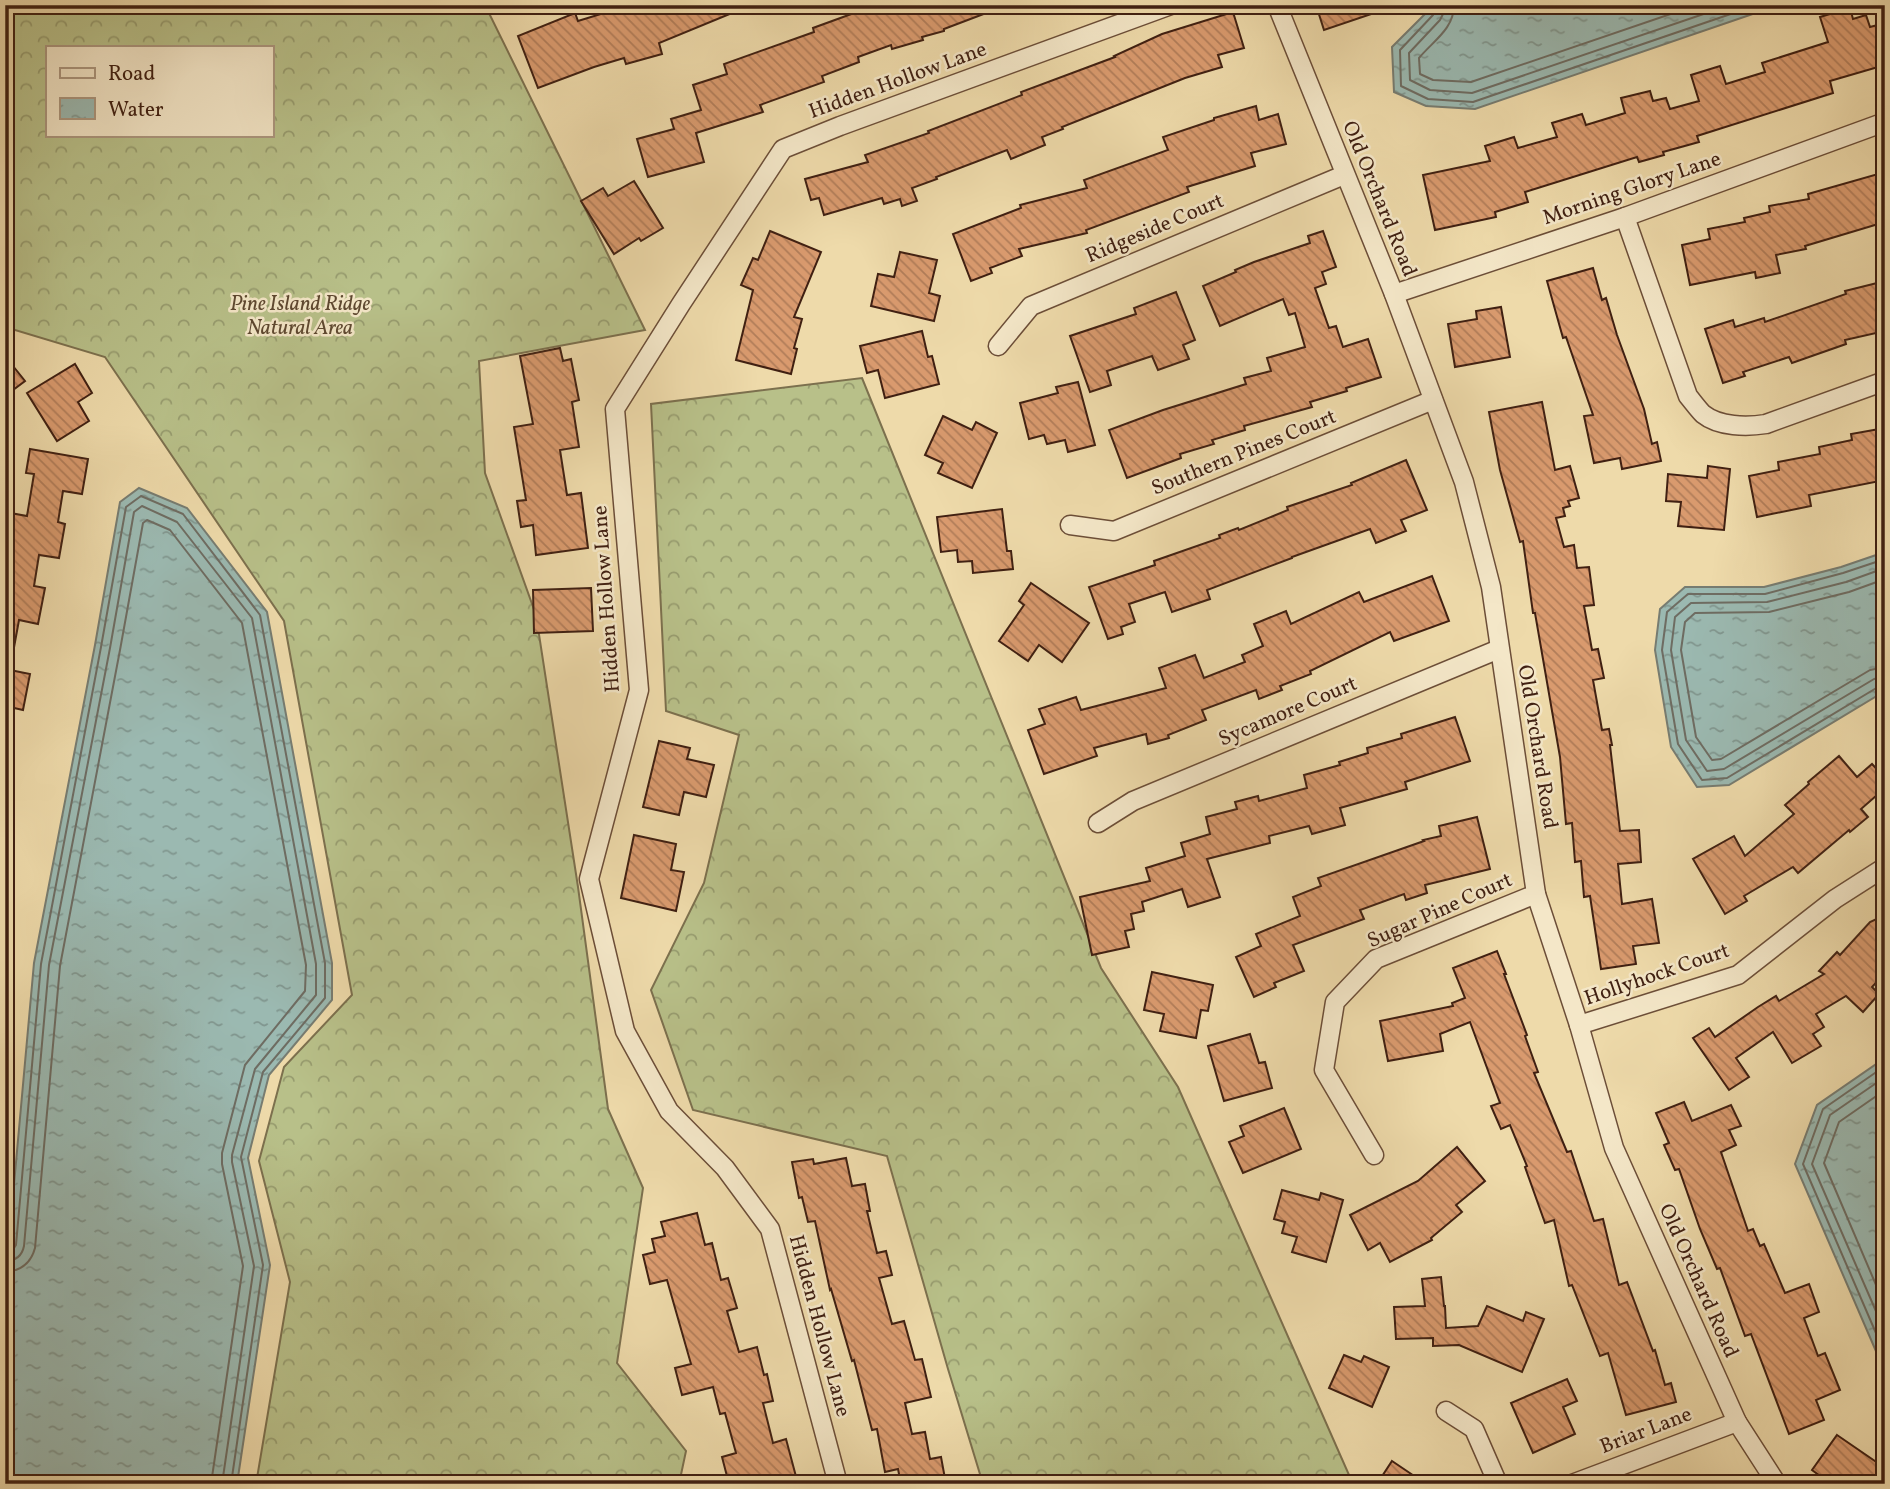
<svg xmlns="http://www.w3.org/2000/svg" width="1890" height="1489" font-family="Vollkorn,serif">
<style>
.forest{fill:url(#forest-crowns);stroke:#7c704e;stroke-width:2;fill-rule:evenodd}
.water{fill:url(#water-ripples);stroke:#777c71;stroke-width:2}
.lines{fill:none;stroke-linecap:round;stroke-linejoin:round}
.shore{stroke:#6e6c62;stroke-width:2}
.building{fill:url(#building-back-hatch);stroke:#402012;stroke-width:2}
.minor-casing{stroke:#6c4e38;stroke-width:21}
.minor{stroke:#f4e7c8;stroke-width:18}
.labels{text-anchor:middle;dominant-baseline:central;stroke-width:5;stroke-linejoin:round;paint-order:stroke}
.street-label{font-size:21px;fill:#402012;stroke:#f4e7c8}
.park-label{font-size:21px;font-style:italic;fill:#5e4830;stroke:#f4e7c8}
</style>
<defs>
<pattern id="forest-crowns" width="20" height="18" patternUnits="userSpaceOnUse" patternTransform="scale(1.75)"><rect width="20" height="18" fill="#b8c089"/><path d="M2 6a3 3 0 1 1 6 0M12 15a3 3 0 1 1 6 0" fill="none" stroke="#979c6f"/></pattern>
<pattern id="water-ripples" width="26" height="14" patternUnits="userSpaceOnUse" patternTransform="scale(1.75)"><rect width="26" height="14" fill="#9bb9b1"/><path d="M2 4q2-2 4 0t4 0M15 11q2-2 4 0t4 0" fill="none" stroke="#80968f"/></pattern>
<pattern id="building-back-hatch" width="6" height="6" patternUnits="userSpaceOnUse" patternTransform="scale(1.75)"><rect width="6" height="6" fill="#d99a6e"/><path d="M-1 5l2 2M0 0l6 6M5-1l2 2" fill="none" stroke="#b17d59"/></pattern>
</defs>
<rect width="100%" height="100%" fill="#eedaaa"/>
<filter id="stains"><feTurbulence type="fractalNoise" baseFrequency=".00286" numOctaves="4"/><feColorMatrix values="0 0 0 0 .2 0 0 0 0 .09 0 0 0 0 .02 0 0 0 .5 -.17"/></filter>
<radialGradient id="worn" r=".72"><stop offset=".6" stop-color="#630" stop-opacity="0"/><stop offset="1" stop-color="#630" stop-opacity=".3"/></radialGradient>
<g class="forest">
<path d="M5,5H485L645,330L479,361L485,473L536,615L578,887L608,1109L643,1188L617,1363L686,1451L679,1484H256L290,1282L259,1161L284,1067L352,995L284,621L105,357L5,327ZM47,47H271V135H47Z"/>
<polygon points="862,378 1101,968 1178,1087 1353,1484 983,1484 948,1369 887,1156 693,1110 651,990 704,883 739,735 666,711 651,404"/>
</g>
<g class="water">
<polygon points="1428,5 1779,5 1475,109 1426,106 1394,92 1392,47 1428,11"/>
<polygon points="139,488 187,508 267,612 332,963 332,1000 269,1075 248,1158 270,1265 237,1484 5,1484 5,1284 34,963 95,645 120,502"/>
<polygon points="1885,552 1885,691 1729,785 1697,787 1671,747 1655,650 1660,609 1685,587 1764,587 1841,567"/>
<polygon points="1885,1058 1885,1372 1795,1164 1817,1105"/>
</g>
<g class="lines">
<g class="shore">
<polyline points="1435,5 1433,15 1400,50 1401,86 1428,99 1473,102 1757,5"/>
<polyline points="1444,5 1443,14 1440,20 1409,53 1410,80 1430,90 1472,93 1730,5"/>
<path d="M1454,5C1454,29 1433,41 1419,58L1420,74L1433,80L1471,82L1697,5"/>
<polyline points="1885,559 1843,573 1765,594 1688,594 1667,612 1662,650 1678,744 1702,780 1727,778 1878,687 1885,686"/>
<polyline points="1885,568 1846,582 1767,602 1691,603 1675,617 1671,650 1686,740 1707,771 1724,769 1874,679 1885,677"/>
<polyline points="1885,579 1849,592 1769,612 1695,613 1685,622 1681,650 1696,737 1712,760 1721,759 1870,670 1885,667"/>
<polyline points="1885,1066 1823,1109 1803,1164 1885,1354"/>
<polyline points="1885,1077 1830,1115 1812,1164 1885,1332"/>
<polyline points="1885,1090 1839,1122 1824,1163 1885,1306"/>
<polyline points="5,1253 12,1251 16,1245 41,964 101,647 126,507 141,496 183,514 260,615 325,963 325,998 263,1072 241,1157 263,1265 231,1484"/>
<path d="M5,1261C15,1261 22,1256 24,1246L49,965L110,648L134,512L142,506L177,522L252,618L316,964V995L255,1069L232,1155V1162L254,1266L222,1484"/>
<path d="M5,1272C21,1271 31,1263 35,1248L60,966L120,650L143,523L147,520L170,530L242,623L306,965L305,991L245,1065L222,1153V1164L243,1266L211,1484"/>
</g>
</g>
<g class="building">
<polygon points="630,5 749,6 659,43 662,54 626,64 624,58 594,67 538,88 518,36 575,13 578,21"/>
<polygon points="876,5 1002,7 944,29 944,31 922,37 923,40 892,49 891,45 858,57 859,62 822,76 824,82 760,105 763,112 696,133 704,162 648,177 637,139 674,129 671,119 701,110 693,85 727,74 724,64 814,32 813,28"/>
<polygon points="1316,5 1389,5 1389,8 1324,30"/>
<polygon points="1850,8 1853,19 1866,15 1870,27 1885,23 1885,65 1830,81 1833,93 1697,136 1699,142 1663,152 1664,155 1639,162 1637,157 1525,192 1528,202 1495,212 1496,217 1435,230 1423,175 1490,161 1485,146 1514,137 1518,148 1557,137 1552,123 1582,114 1586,125 1625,113 1621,98 1650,91 1653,101 1666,98 1670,109 1699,101 1691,75 1720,66 1726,84 1765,72 1762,63 1828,42 1820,17"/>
<polygon points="1233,12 1244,48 1218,55 1222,67 1185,78 1062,127 1063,129 1042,137 1045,145 1011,159 1007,150 936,177 937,179 912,188 917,201 902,206 900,199 884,204 882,198 824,215 819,198 811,200 805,179 868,162 865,155 929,133 928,131 1022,95 1021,92 1115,57 1114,56 1162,34"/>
<polygon points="1256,106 1259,120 1278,114 1286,144 1251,153 1255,166 1187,187 1189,192 1086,230 1087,233 1019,249 1022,256 990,268 992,273 971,281 953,234 1021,208 1020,205 1087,188 1084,180 1168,150 1163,137 1214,120 1214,118"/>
<polygon points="1885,172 1885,222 1805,246 1806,249 1776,255 1780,273 1756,278 1755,272 1690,285 1682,245 1710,239 1708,229 1745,222 1744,218 1770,212 1769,206 1809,199 1808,194"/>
<polygon points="634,181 663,228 641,241 639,238 614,254 581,201 603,188 608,196"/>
<polygon points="770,231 821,252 794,317 802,319 794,348 797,349 791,374 736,360 753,290 741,285 753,258 758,260"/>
<polygon points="1323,231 1336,267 1322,272 1326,284 1315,288 1329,328 1336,326 1343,347 1368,339 1381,377 1346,388 1347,391 1310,402 1312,407 1244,426 1245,430 1212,440 1214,444 1180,454 1181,458 1127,478 1109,430 1163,410 1246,384 1244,378 1271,371 1267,358 1305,347 1295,313 1289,315 1283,299 1220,326 1203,286 1236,272 1235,270 1254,262 1310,243 1308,236"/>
<polygon points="900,252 937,260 929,293 940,296 934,321 871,306 878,274 894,277"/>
<polygon points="1593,268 1602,300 1606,298 1617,335 1644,409 1652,444 1657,442 1661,461 1622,469 1620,458 1594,463 1584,416 1593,415 1566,337 1563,338 1547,281"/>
<polygon points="1885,281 1885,331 1845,340 1846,344 1792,363 1789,357 1743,372 1745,376 1723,383 1705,329 1733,320 1735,327 1764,318 1765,322 1846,294 1845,291"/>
<polygon points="1176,292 1195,340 1183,345 1189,359 1158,370 1152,356 1107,371 1111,385 1090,392 1070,336 1136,314 1134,308"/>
<polygon points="1501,307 1510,357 1455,367 1448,324 1477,319 1476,311"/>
<polygon points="922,331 928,357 932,356 939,384 885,398 878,370 867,373 860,346"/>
<polygon points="560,348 563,361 571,359 579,400 572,402 579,447 560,450 567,495 581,493 588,548 536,555 533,525 521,527 517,501 526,500 514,427 533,424 520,356"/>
<polygon points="5,356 25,381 5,396"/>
<polygon points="75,364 92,393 78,402 89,421 57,441 27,393"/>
<polygon points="1078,382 1095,445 1068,452 1065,440 1047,444 1044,435 1029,439 1020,403 1058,393 1056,387"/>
<polygon points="1542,402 1555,470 1570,466 1579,498 1568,501 1570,506 1563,508 1565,516 1556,518 1564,547 1574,545 1577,568 1589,567 1594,605 1584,606 1592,650 1598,649 1604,678 1593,680 1602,730 1609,729 1612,745 1610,745 1620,831 1639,830 1641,862 1618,864 1622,904 1652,899 1659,943 1633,946 1636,964 1601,969 1590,896 1584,897 1581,861 1575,862 1572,823 1566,824 1560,757 1535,613 1533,613 1523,541 1520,542 1500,470 1489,412"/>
<polygon points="943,416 972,430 976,422 997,433 972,488 938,473 943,463 925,455"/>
<polygon points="1885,428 1885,480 1809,495 1811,506 1757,517 1749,476 1779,470 1778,462 1820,454 1819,447 1852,440 1851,434"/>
<polygon points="30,449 88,459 82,494 63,491 58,522 65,524 59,558 39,555 34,586 45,588 38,624 19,620 13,653 5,652 5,578 13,539 5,537 5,512 27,516 34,474 26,473"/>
<polygon points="1406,460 1427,510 1401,520 1406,531 1376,543 1370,529 1292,557 1292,558 1207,590 1210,599 1172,612 1165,592 1129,604 1135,622 1121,627 1123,634 1108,639 1089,587 1155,565 1154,561 1220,538 1219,535 1238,528 1239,530 1288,510 1287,507 1352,485 1351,483"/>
<polygon points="1708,466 1730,469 1724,530 1678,526 1681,502 1666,501 1668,474 1707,478"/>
<polygon points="1002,509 1007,551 1011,551 1013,569 973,573 972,561 958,562 957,550 941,552 937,517"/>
<polygon points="1432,576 1449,621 1394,641 1390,632 1310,671 1311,674 1280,686 1282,690 1259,699 1256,690 1202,710 1206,720 1168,735 1169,738 1148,744 1146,734 1094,748 1097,756 1044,774 1028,730 1045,724 1039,709 1076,697 1081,710 1166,688 1159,668 1195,655 1204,678 1245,662 1242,655 1263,646 1254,624 1286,611 1291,624 1359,592 1364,602"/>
<polygon points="1031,583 1089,623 1062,662 1039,645 1028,661 999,641 1024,605 1019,601"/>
<polygon points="591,588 593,631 534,633 533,590"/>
<polygon points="5,669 30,674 23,710 5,706"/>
<polygon points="1455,717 1470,761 1405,782 1407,789 1340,808 1345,825 1312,834 1309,826 1269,836 1270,843 1207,859 1220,897 1188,907 1182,889 1142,902 1144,911 1131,914 1134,929 1125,931 1129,947 1092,955 1080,897 1150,881 1146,868 1185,856 1181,843 1210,834 1206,817 1237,809 1235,802 1258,796 1259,801 1307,788 1304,775 1340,765 1339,762 1368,753 1367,748 1402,738 1401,734"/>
<polygon points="659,741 690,748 687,759 714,765 706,797 684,792 679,815 643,807"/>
<polygon points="1839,756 1857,777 1872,764 1885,778 1885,788 1861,809 1868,817 1850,832 1849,830 1798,873 1793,867 1744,896 1747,901 1725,914 1693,859 1734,836 1745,856 1794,814 1785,805 1809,784 1808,782"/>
<polygon points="1477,817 1490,869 1425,885 1427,893 1406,900 1404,894 1360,910 1364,919 1293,945 1304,971 1274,983 1276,987 1254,997 1236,957 1261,946 1256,934 1300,916 1293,897 1321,886 1318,878 1424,841 1423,840 1441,836 1439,826"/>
<polygon points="634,835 676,844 671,870 684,872 676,911 621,898"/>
<polygon points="1885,915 1885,973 1872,987 1879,994 1863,1012 1846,996 1816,1014 1824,1027 1813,1034 1821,1046 1792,1063 1773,1032 1736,1058 1749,1077 1729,1090 1693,1038 1709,1028 1715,1037 1758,1007 1776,996 1779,1001 1824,974 1819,971 1837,952 1840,955 1870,922"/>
<polygon points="1497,951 1506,974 1504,974 1527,1035 1525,1036 1538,1072 1534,1073 1567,1152 1571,1151 1594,1221 1603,1219 1619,1285 1627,1282 1653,1351 1655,1350 1665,1385 1671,1383 1676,1402 1626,1415 1608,1353 1600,1356 1572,1285 1569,1286 1554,1220 1545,1223 1525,1167 1527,1166 1510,1125 1501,1129 1491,1106 1500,1103 1470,1022 1440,1034 1443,1051 1388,1061 1380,1021 1453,1006 1452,1003 1465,998 1453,968"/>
<polygon points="1152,972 1213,985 1208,1011 1201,1010 1196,1038 1160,1031 1164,1014 1144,1010"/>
<polygon points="1250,1034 1259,1063 1265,1062 1272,1088 1224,1101 1208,1046"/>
<polygon points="1684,1102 1692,1121 1731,1105 1741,1126 1729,1130 1736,1145 1721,1152 1748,1231 1753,1229 1760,1246 1764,1244 1785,1293 1809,1284 1819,1312 1804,1318 1818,1356 1825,1353 1840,1390 1816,1400 1824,1420 1789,1434 1751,1334 1745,1336 1720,1268 1717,1269 1700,1229 1679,1169 1675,1170 1664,1145 1669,1143 1656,1113"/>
<polygon points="1284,1108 1301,1149 1243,1173 1229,1142 1244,1136 1240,1126"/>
<polygon points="1457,1147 1485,1181 1456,1205 1462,1212 1431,1238 1432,1240 1390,1262 1380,1243 1368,1250 1350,1215 1418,1181"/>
<polygon points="846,1158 852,1186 865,1184 870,1211 867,1211 877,1253 886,1251 892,1275 879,1278 892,1324 904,1321 915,1360 922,1359 931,1397 905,1403 912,1434 925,1432 930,1459 941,1457 946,1484 901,1484 898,1469 885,1472 877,1429 872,1430 854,1360 852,1361 831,1289 830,1290 815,1221 808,1222 802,1197 799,1198 792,1162 813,1159 814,1164"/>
<polygon points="1282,1190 1319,1200 1321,1193 1343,1200 1326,1262 1292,1252 1297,1237 1282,1233 1285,1222 1274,1219"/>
<polygon points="697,1213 705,1245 712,1243 721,1280 728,1278 737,1308 727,1311 739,1352 757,1347 764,1375 767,1374 773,1401 763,1403 773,1443 786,1439 798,1484 729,1484 722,1457 736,1453 725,1413 720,1414 713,1387 682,1395 675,1368 691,1364 667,1280 650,1284 643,1255 655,1252 652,1239 665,1236 661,1222"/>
<polygon points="1441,1277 1444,1306 1445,1306 1446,1328 1478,1326 1487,1306 1523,1321 1526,1312 1544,1319 1522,1372 1459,1345 1433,1346 1433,1338 1396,1339 1394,1307 1425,1306 1422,1279"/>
<polygon points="1344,1355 1361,1362 1364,1356 1389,1367 1372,1407 1329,1388"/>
<polygon points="1567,1379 1577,1401 1563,1407 1575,1434 1533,1453 1511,1403"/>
<polygon points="1837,1435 1885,1468 1873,1484 1831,1484 1812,1470"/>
<polygon points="1392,1461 1426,1484 1377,1484"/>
</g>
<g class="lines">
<defs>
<g id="minor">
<polyline points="1277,5 1394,294 1464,482 1491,587 1536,894 1579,1025 1614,1148 1737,1422 1777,1484"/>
<path d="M1625,217L1688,396C1693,402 1698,409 1703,414C1719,427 1747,427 1766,424L1885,381"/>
<polyline points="1394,294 1625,217 1885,122"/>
<polyline points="998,346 1031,306 1344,175"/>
<polyline points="1070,525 1114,531 1433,400"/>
<polyline points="1098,823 1133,801 1499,649"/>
<polyline points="1579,1025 1738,975 1835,899 1885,867"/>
<polyline points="1374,1155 1324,1070 1335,1002 1376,959 1536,894"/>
<polyline points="1446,1411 1474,1429 1498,1484"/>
<polyline points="838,1484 770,1229 725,1168 669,1111 625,1031 589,879 639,690 615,409 681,304 783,149 840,126 1171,5"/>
<polyline points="1572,1484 1737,1422"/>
</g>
</defs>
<use href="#minor" class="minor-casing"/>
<use href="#minor" class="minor"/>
</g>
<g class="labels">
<g class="street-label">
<text transform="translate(898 81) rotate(-20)">Hidden Hollow Lane</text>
<text transform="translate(1632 189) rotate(-19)">Morning Glory Lane</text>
<text transform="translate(1379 199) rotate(68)">Old Orchard Road</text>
<text transform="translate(1155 229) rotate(-23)">Ridgeside Court</text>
<text transform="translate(1244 453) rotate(-22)">Southern Pines Court</text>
<text transform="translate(607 599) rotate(-94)">Hidden Hollow Lane</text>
<text transform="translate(1288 712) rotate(-23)">Sycamore Court</text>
<text transform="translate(1537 747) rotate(81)">Old Orchard Road</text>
<text transform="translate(1440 911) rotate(-24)">Sugar Pine Court</text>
<text transform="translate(1657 975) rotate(-19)">Hollyhock Court</text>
<text transform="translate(1698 1281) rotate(66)">Old Orchard Road</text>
<text transform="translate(819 1326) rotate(75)">Hidden Hollow Lane</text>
<text transform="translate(1646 1431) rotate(-21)">Briar Lane</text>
</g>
<g class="park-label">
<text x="300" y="304">Pine Island Ridge<tspan x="300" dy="24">Natural Area</tspan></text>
</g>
</g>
<rect width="1890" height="1489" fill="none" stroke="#eedaaa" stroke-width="28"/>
<rect x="7" y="7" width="1876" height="1475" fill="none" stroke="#402012" stroke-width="3.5"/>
<rect x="14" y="14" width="1862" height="1461" fill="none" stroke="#402012" stroke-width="2"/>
<rect x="46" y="46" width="228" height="91" fill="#f4e7c8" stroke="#ac977f" stroke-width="2"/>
<rect x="60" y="68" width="35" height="10" fill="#f4e7c8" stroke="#ac977f" stroke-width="2"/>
<text x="108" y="80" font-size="21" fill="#402012">Road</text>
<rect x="60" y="98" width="35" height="21" fill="url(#water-ripples)" stroke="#ac977f" stroke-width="2"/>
<text x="108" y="116" font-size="21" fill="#402012">Water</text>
<rect width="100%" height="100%" filter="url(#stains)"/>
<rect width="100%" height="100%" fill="url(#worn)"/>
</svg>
